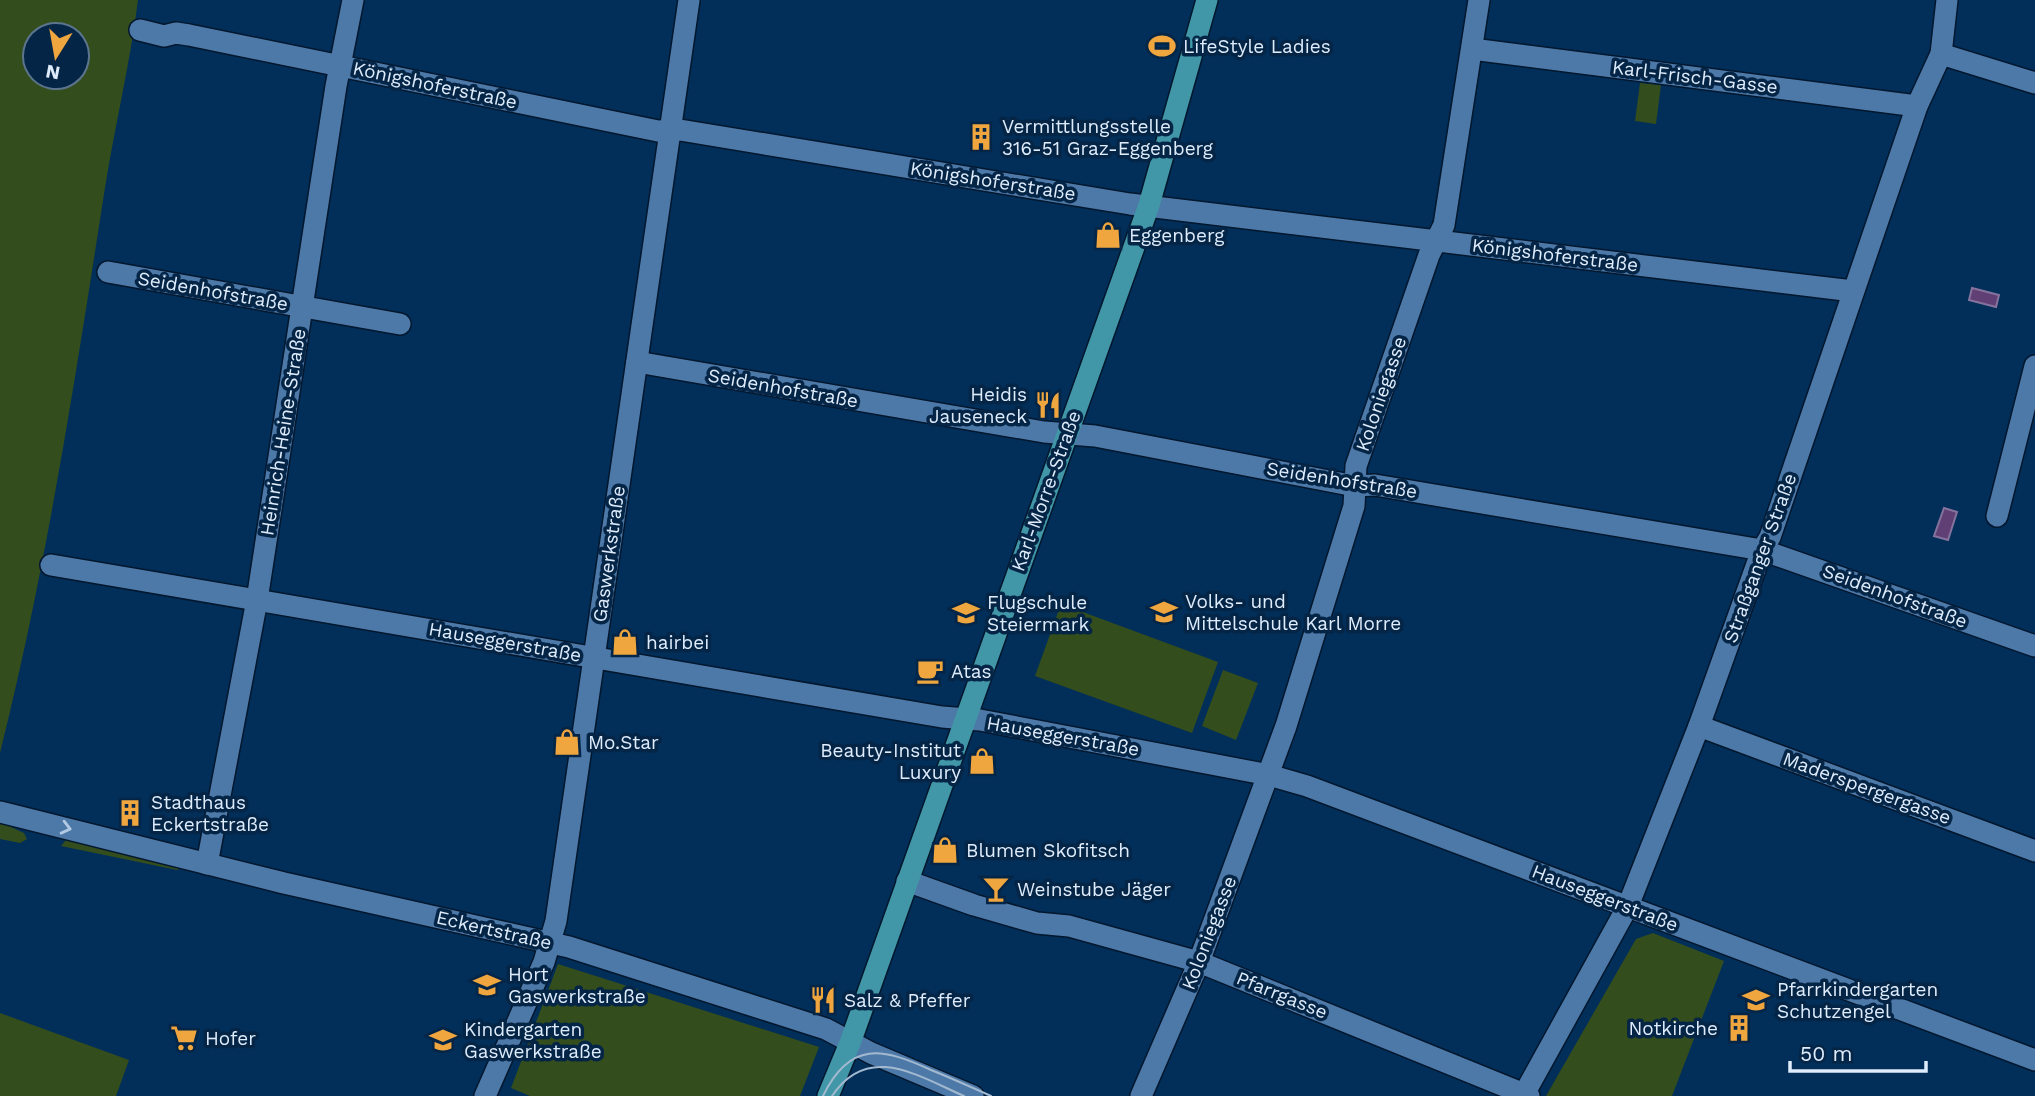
<svg xmlns="http://www.w3.org/2000/svg" width="2035" height="1096" font-family="'Work Sans',sans-serif">
<style>
.green{fill:#344d1d;fill-rule:evenodd}
.water{fill:#603f74;stroke:#86739d;stroke-width:2}
.lines{fill:none;stroke-linecap:round;stroke-linejoin:round}
.minor-casing{stroke:#03172e;stroke-width:24}
.major-casing{stroke:#03172e;stroke-width:24}
.minor{stroke:#4d79a8;stroke-width:21}
.major{stroke:#4197a7;stroke-width:21}
.tram{stroke:#a2b9d0;stroke-width:2}
.oneway{stroke:#b2cae3}
.labels{text-anchor:middle;dominant-baseline:central;stroke-width:7;stroke-linejoin:round;paint-order:stroke}
.poi-label{font-size:19px;fill:#deecfc;stroke:#052546;text-anchor:start}
.street-label{font-size:19px;fill:#deecfc;stroke:#052546}
</style>
<rect width="100%" height="100%" fill="#022f59"/>
<g class="green">
<path d="M0,0H138C130,65 114,129 104,194C75,381 46,569 0,753ZM35,35H77V77H35Z"/>
<polygon points="1640,83 1661,85 1656,124 1635,121"/>
<polygon points="1061,604 1218,662 1192,733 1035,676"/>
<polygon points="1223,670 1258,683 1236,740 1202,726"/>
<polygon points="0,822 24,833 27,839 20,843 0,839"/>
<polygon points="66,840 79,840 182,868 177,870 61,846"/>
<polygon points="1653,933 1724,961 1672,1096 1546,1096 1636,939"/>
<polygon points="558,964 819,1047 800,1096 530,1096 511,1088"/>
<polygon points="0,1013 129,1060 116,1096 0,1096"/>
</g>
<g class="water">
<polygon points="1972,288 1999,295 1996,307 1969,300"/>
<polygon points="1944,508 1957,512 1948,540 1934,536"/>
</g>
<g class="lines">
<defs>
<g id="minor">
<polyline points="140,30 164,36 176,33 189,35 658,131 680,130 1130,204 1853,291"/>
<polyline points="1472,49 1917,106"/>
<polyline points="1941,54 2035,83"/>
<polyline points="108,272 400,324"/>
<polyline points="637,362 1044,432 1095,436 1355,486 1375,485 1762,550 2035,646"/>
<polyline points="1997,516 2035,366"/>
<polyline points="51,565 942,717 980,720 1269,775 1307,786 2035,1060"/>
<polyline points="1699,726 2035,851"/>
<polyline points="0,812 284,883 569,947 826,1029 871,1053 973,1096"/>
<polyline points="207,864 257,600 336,86 353,0"/>
<polyline points="907,881 974,905 1037,923 1069,926 1199,962 1529,1096"/>
<polyline points="485,1096 544,962 556,921 689,0"/>
<polyline points="1141,1096 1199,962 1286,726 1354,506 1356,466 1429,255 1444,225 1479,0"/>
<polyline points="1523,1096 1628,906 1699,726 1762,550 1770,537 1917,106 1941,54 1947,0"/>
</g>
<polyline id="major" points="828,1096 850,1043 1149,205 1207,0"/>
</defs>
<use href="#minor" class="minor-casing"/>
<use href="#major" class="major-casing"/>
<use href="#minor" class="minor"/>
<use href="#major" class="major"/>
<g class="tram">
<path d="M823,1096C850,1040 883,1048 931,1070C951,1078 971,1087 991,1096"/>
<path d="M832,1096C868,1042 918,1076 964,1096"/>
</g>
</g>
<defs><path id="oneway-chevron" d="M-2-3.5L2.5 0L-2 3.5" fill="none" stroke-width="1.6" stroke-linecap="round" stroke-linejoin="round" transform="scale(1.75)"/></defs>
<use class="oneway" href="#oneway-chevron" transform="translate(66 828) rotate(14)"/>
<defs>
<symbol id="stadium-bare" viewBox="-9 -9 18 18"><path d="M0-5a6.5 5 0 1 0 0 10a6.5 5 0 1 0 0-10ZM-3.5-1.8h7v3.6h-7Z" fill="#f0a63e" stroke="#052546" stroke-width="2.5" paint-order="stroke"/></symbol>
<symbol id="building-bare" viewBox="-9 -9 18 18"><path d="M-4-6H4V6H1V3H-1V6H-4ZM-2.5-4.3h1.7v1.8h-1.7ZM.8-4.3h1.7v1.8H.8ZM-2.5-1h1.7V.8h-1.7ZM.8-1h1.7V.8H.8Z" fill="#f0a63e" stroke="#052546" stroke-width="2.5" paint-order="stroke"/></symbol>
<symbol id="shop-bare" viewBox="-9 -9 18 18"><path d="M-5-2.5h2.3a2.7 3.5 0 0 1 5.4 0H5L5.5 6h-11ZM-1.5-2.5h3a1.5 2.3 0 0 0-3 0Z" fill="#f0a63e" stroke="#052546" stroke-width="2.5" paint-order="stroke"/></symbol>
<symbol id="restaurant-bare" viewBox="-9 -9 18 18"><path d="M-5-6h1v4h1v-4h1v4h1v-4h1v5L-1.5 .5V6h-2V.5L-5-1ZM5-6V6H3V1.5H1.5Q1.5-4 5-6Z" fill="#f0a63e" stroke="#052546" stroke-width="2.5" paint-order="stroke"/></symbol>
<symbol id="school-bare" viewBox="-9 -9 18 18"><path d="M0-5L7-2L0 1L-7-2ZM-4 1L0 2.5L4 1V4Q0 6-4 4Z" fill="#f0a63e" stroke="#052546" stroke-width="2.5" paint-order="stroke"/></symbol>
<symbol id="cafe-bare" viewBox="-9 -9 18 18"><path d="M-5.5-4.5H6V0H3Q3 3.5 0 3.5H-2.5Q-5.5 3.5-5.5 0ZM3-3.2v2h1.7v-2ZM-6 4.5H4V6H-6Z" fill="#f0a63e" stroke="#052546" stroke-width="2.5" paint-order="stroke"/></symbol>
<symbol id="bar-bare" viewBox="-9 -9 18 18"><path d="M-6-5H6L.8 .8V4.5H3.5V6h-7V4.5H-.8V.8Z" fill="#f0a63e" stroke="#052546" stroke-width="2.5" paint-order="stroke"/></symbol>
<symbol id="supermarket-bare" viewBox="-9 -9 18 18"><path d="M-6-5.5h2.5l.6 2H6L4.5 2H-2.5L-4.4-4H-6ZM-1.5 3.2a1.3 1.3 0 1 0 .1 0ZM3 3.2a1.3 1.3 0 1 0 .1 0Z" fill="#f0a63e" stroke="#052546" stroke-width="2.5" paint-order="stroke"/></symbol>
</defs>
<g fill-rule="evenodd">
<use href="#stadium-bare" x="1143" y="27" width="38" height="38"/>
<use href="#building-bare" x="962" y="118" width="38" height="38"/>
<use href="#shop-bare" x="1089" y="216" width="38" height="38"/>
<use href="#restaurant-bare" x="1029" y="386" width="38" height="38"/>
<use href="#school-bare" x="1145" y="593" width="38" height="38"/>
<use href="#school-bare" x="947" y="594" width="38" height="38"/>
<use href="#shop-bare" x="606" y="623" width="38" height="38"/>
<use href="#cafe-bare" x="911" y="652" width="38" height="38"/>
<use href="#shop-bare" x="548" y="723" width="38" height="38"/>
<use href="#shop-bare" x="963" y="742" width="38" height="38"/>
<use href="#building-bare" x="111" y="794" width="38" height="38"/>
<use href="#shop-bare" x="926" y="831" width="38" height="38"/>
<use href="#bar-bare" x="977" y="870" width="38" height="38"/>
<use href="#school-bare" x="468" y="966" width="38" height="38"/>
<use href="#restaurant-bare" x="804" y="981" width="38" height="38"/>
<use href="#school-bare" x="1737" y="981" width="38" height="38"/>
<use href="#building-bare" x="1720" y="1009" width="38" height="38"/>
<use href="#supermarket-bare" x="165" y="1019" width="38" height="38"/>
<use href="#school-bare" x="424" y="1021" width="38" height="38"/>
</g>
<g class="labels">
<g class="poi-label">
<text x="1183" y="46">LifeStyle Ladies</text>
<text x="1002" y="126">Vermittlungsstelle<tspan x="1002" dy="22">316-51 Graz-Eggenberg</tspan></text>
<text x="1129" y="235">Eggenberg</text>
<text x="1027" y="394" text-anchor="end">Heidis<tspan x="1027" dy="22">Jauseneck</tspan></text>
<text x="1185" y="601">Volks- und<tspan x="1185" dy="22">Mittelschule Karl Morre</tspan></text>
<text x="987" y="602">Flugschule<tspan x="987" dy="22">Steiermark</tspan></text>
<text x="646" y="642">hairbei</text>
<text x="951" y="671">Atas</text>
<text x="588" y="742">Mo.Star</text>
<text x="961" y="750" text-anchor="end">Beauty-Institut<tspan x="961" dy="22">Luxury</tspan></text>
<text x="151" y="802">Stadthaus<tspan x="151" dy="22">Eckertstraße</tspan></text>
<text x="966" y="850">Blumen Skofitsch</text>
<text x="1017" y="889">Weinstube Jäger</text>
<text x="508" y="974">Hort<tspan x="508" dy="22">Gaswerkstraße</tspan></text>
<text x="1777" y="989">Pfarrkindergarten<tspan x="1777" dy="22">Schutzengel</tspan></text>
<text x="844" y="1000">Salz &amp; Pfeffer</text>
<text x="1718" y="1028" text-anchor="end">Notkirche</text>
<text x="464" y="1029">Kindergarten<tspan x="464" dy="22">Gaswerkstraße</tspan></text>
<text x="205" y="1038">Hofer</text>
</g>
<g class="street-label">
<text transform="translate(1695 77) rotate(7)">Karl-Frisch-Gasse</text>
<text transform="translate(435 85) rotate(12)">Königshoferstraße</text>
<text transform="translate(993 181) rotate(9)">Königshoferstraße</text>
<text transform="translate(1555 255) rotate(7)">Königshoferstraße</text>
<text transform="translate(213 291) rotate(10)">Seidenhofstraße</text>
<text transform="translate(783 388) rotate(10)">Seidenhofstraße</text>
<text transform="translate(1381 394) rotate(-71)">Koloniegasse</text>
<text transform="translate(283 432) rotate(-81)">Heinrich-Heine-Straße</text>
<text transform="translate(1342 480) rotate(9)">Seidenhofstraße</text>
<text transform="translate(1046 491) rotate(-70)">Karl-Morre-Straße</text>
<text transform="translate(609 554) rotate(-82)">Gaswerkstraße</text>
<text transform="translate(1760 558) rotate(-70)">Straßganger Straße</text>
<text transform="translate(1895 596) rotate(20)">Seidenhofstraße</text>
<text transform="translate(505 642) rotate(10)">Hauseggerstraße</text>
<text transform="translate(1063 736) rotate(10)">Hauseggerstraße</text>
<text transform="translate(1867 788) rotate(20)">Maderspergergasse</text>
<text transform="translate(1605 898) rotate(21)">Hauseggerstraße</text>
<text transform="translate(494 930) rotate(13)">Eckertstraße</text>
<text transform="translate(1209 933) rotate(-69)">Koloniegasse</text>
<text transform="translate(1282 995) rotate(22)">Pfarrgasse</text>
</g>
</g>
<g transform="translate(56 56) rotate(191)"><circle r="33" fill="#052546" stroke="#5c758f" stroke-width="2"/>
<path d="M0-5L12 26L0 18L-12 26Z" fill="#f0a63e"/>
<text y="-10" font-size="19" font-weight="bold" text-anchor="middle" fill="#deecfc">N</text>
</g>
<path d="M1790 1061v10h136v-10" fill="none" stroke="#deecfc" stroke-width="3.5"/>
<text x="1800" y="1061" font-size="21" fill="#deecfc" stroke="#052546" stroke-width="5" paint-order="stroke">50 m</text>
</svg>
